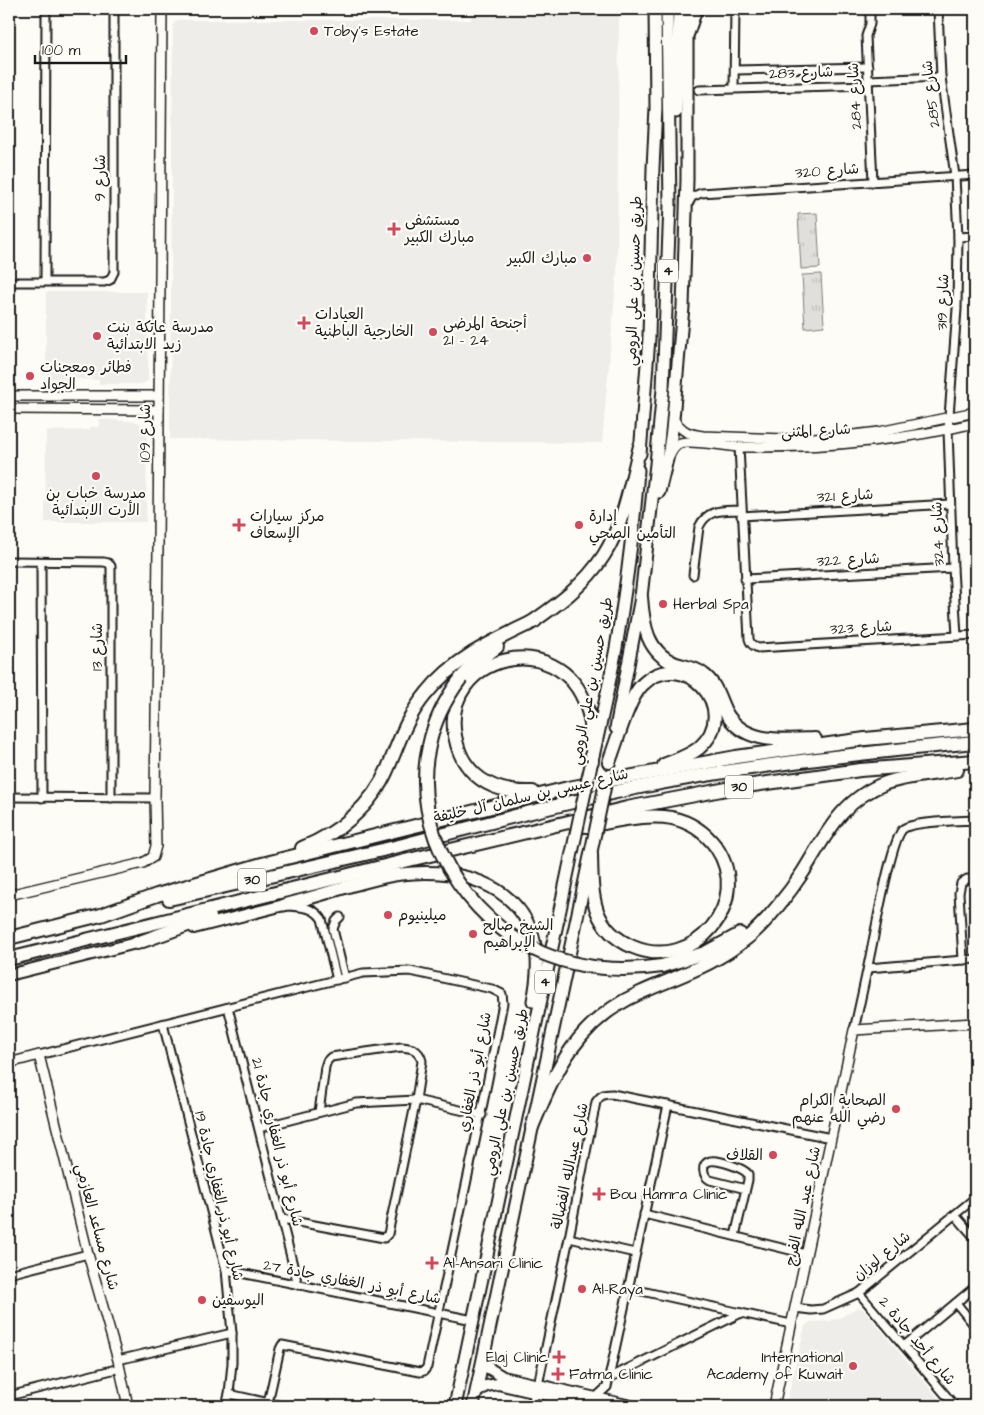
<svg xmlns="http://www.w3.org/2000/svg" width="984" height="1415" font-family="'Architects Daughter','Playpen Sans Arabic',sans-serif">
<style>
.built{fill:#eeede9}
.grass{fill:url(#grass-tufts);stroke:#7e7e7c}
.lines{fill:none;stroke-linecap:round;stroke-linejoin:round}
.minor-casing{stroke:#1c1c1c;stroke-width:11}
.tertiary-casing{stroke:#1c1c1c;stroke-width:12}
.secondary-casing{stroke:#1c1c1c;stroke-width:14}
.trunk-casing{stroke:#1c1c1c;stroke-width:15}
.motorway-casing{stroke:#1c1c1c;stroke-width:16}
.minor{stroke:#fdfcf7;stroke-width:7}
.tertiary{stroke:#fdfcf7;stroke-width:9}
.secondary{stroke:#fdfcf7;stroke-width:10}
.trunk{stroke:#fdfcf7;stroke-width:11}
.motorway{stroke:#fdfcf7;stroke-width:12}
.trunk-bridge-casing{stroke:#1c1c1c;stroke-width:15;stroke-linecap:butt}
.motorway-bridge-casing{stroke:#1c1c1c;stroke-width:16;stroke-linecap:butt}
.trunk-bridge{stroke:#fdfcf7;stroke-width:11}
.motorway-bridge{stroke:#fdfcf7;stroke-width:12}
.poi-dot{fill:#d1495b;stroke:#fdfcf7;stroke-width:2}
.labels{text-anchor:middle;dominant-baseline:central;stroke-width:4.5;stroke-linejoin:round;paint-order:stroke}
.shield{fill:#fdfcf7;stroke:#605f5e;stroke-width:1}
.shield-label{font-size:14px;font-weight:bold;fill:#1c1c1c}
.poi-label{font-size:15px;fill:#1c1c1c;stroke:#fdfcf7;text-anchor:start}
.street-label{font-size:15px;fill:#1c1c1c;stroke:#fdfcf7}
</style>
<defs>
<pattern id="grass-tufts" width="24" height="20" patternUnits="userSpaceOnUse" patternTransform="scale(1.25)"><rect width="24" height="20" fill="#e0dfdb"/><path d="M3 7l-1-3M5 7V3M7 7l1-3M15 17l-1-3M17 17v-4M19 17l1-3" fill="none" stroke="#c0bfbb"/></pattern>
</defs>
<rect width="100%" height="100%" fill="#fdfcf7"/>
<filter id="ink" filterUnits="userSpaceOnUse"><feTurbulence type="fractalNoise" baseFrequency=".02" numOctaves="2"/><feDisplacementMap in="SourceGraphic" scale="10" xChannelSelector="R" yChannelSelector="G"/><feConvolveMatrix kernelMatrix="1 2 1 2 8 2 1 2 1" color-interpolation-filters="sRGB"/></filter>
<g filter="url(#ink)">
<g class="built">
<polygon points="471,9 619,9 617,272 602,443 170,439 173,25 178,20 471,20"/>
<polygon points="46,292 147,292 148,381 141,384 99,384 99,380 46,378"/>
<polygon points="99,419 138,422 147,431 146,522 45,522 46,431 90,430 90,427 99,427"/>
<polygon points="858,1307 863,1309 945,1406 786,1406 805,1326 810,1322 829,1321 840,1318"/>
</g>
<g class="grass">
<polygon points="817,213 820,268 801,269 798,214"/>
<polygon points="821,274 824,326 805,328 802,275"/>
</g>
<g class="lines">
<defs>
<g id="minor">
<polyline points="870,9 870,24 866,36 873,182"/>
<polyline points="938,9 941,77 955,176 958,237 957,309 948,430 953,568 957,636"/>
<polyline points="690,34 697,13 700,9"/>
<polyline points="735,70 868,67"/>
<polyline points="868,80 941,77"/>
<polyline points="734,88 735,9"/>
<polyline points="699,90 868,85"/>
<polyline points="687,206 692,197 701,193 975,175"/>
<polyline points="958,237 975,236"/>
<polyline points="45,281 46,9"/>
<polyline points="9,282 104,282 110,280 114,272 114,9"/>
<path d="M739,447L749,639C750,644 753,646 758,648L975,635"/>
<polyline points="741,516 950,504"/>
<polyline points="9,561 104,562 108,563 111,566 111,798"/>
<polyline points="41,562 42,798"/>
<path d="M693,575L699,527C708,508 723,511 741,510"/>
<polyline points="745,579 953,568"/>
<polyline points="9,797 155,798"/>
<path d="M289,906C302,907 314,907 322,919L337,980"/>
<polyline points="340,917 336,921 333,929 345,978"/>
<polyline points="963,960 959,893 961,883 967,879 975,879"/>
<polyline points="868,968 975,959"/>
<polyline points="228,1007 298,1285"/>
<polyline points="163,1024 226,1270 232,1333 232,1363 229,1394 226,1406"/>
<path d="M854,1030C861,999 868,967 874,936C878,917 892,839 903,829C913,821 961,821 975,820"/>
<path d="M39,1055L363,973L410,971L492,989L502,994L503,1003C480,1124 453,1245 427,1367L424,1371L420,1372L282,1345L280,1349L268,1403"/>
<polyline points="259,1128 356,1103 416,1100 482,1115"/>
<polyline points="644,1214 806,1254"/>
<polyline points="955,1215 975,1238"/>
<path d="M282,1219L384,1238L388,1234L416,1100L422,1061C419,1049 412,1048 401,1047L331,1057L327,1061L325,1067L319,1112"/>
<path d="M735,1236L748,1180V1174C743,1168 718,1159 710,1161C700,1164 703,1176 710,1180L746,1189"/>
<polyline points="569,1238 635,1253"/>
<polyline points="226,1270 473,1320"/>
<polyline points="9,1274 88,1254"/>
<polyline points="628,1288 791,1324"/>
<polyline points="859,1293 955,1406"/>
<polyline points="956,1303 975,1326"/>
<polyline points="795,1308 811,1310 823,1309 859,1293 975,1198"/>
<polyline points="904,1346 975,1287"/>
<polyline points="118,1360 232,1333"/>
<polyline points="609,1378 741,1313"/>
<path d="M538,1385L569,1238L596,1102C601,1095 603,1094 612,1094L831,1138"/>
<polyline points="229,1394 283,1406"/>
<polyline points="9,1396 120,1368"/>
<polyline points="595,1398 607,1387 668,1105"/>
<polyline points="532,1406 535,1392"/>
</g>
<g id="tertiary">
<polyline points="9,396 159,396"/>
<polyline points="9,409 159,410"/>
<path d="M673,419C683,432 688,434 703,436L785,439L836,437L879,432L975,412"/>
<path d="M669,456C671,452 673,447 678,444C687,438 728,447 742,447C822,448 897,442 975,423"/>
<polyline points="9,895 143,863 153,857 156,846 155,798 158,549 162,9"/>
<polyline points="9,1063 39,1055 88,1254 118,1360 128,1406"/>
<polyline points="774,1406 854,1030 975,1023"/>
</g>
<g id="secondary">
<polyline points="194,928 284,905"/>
<polyline points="9,975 144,941"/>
<polyline points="483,1358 490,1369 503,1377 631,1406"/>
<polyline points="476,1393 486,1386 498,1384 594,1406"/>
</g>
<g id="trunk">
<polyline points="676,112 679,9"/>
<polyline points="640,454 649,338 653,168 656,108 655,9"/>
<polyline points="659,492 669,451 672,430 683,307 687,180 687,9"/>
<polyline points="616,728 641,597 656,464 663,389 670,204 667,9"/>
<path d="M588,778C598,735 608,691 616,648C626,589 634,529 638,470"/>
<path d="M284,905C307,899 330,892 353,885C369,881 384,876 401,874C463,866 532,887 537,959C538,973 536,987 533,1001"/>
<polyline points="455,1406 576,834"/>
<polyline points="473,1406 595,833"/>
</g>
<g id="motorway">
<path d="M641,597C643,625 647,653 676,664C686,667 696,668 704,675C716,684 719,699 725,711C743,745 783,740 815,739"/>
<path d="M528,625C557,605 585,585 604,555C624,523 631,482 640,446"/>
<polyline points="461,678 476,662 497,647"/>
<path d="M609,762C617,742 628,699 642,685C682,644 744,709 699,748C689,756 676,760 664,765"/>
<path d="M533,792C507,793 482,787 466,764C460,756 457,746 455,736C440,656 559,624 587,708C593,724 592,744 592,761"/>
<path d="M586,826C613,822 645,813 672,818C690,822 705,832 716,847C754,902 694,973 633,947C590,928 592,894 591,854"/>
<path d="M302,848C339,833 372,806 388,768C400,740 406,718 426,694C454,658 495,640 535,621"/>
<path d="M169,899C247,881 325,864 403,845C480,825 557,804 635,788C748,765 862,753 975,742"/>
<polyline points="9,938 101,915 157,895 262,864 568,788 736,757 865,739 975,729"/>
<polyline points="137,943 210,917"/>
<polyline points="9,959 409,860 627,808 732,788 860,770 975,761"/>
<polyline points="662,966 705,953 740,934"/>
<path d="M532,1127C556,1069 578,1020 640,993C677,976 715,965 747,938C766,923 790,892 803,872C826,835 842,799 886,783C906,776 935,774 957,770"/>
</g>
</defs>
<use href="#minor" class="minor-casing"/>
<use href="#tertiary" class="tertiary-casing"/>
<use href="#secondary" class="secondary-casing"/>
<use href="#trunk" class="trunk-casing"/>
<use href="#motorway" class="motorway-casing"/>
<use href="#minor" class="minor"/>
<use href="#tertiary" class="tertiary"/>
<use href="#secondary" class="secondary"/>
<use href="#trunk" class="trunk"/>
<use href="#motorway" class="motorway"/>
<defs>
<g id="trunk-bridge">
<polyline points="595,833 607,776"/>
<polyline points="576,834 588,778"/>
</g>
<path id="motorway-bridge" d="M461,678C446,698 434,721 429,746C409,830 466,920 542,953C580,969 621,972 662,966"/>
</defs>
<use href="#trunk-bridge" class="trunk-bridge-casing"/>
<use href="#motorway-bridge" class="motorway-bridge-casing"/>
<use href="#trunk-bridge" class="trunk-bridge"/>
<use href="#motorway-bridge" class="motorway-bridge"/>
</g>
</g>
<g class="poi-dot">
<circle cx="314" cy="31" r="5"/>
<path d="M391.5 221.5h5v5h5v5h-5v5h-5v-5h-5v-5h5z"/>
<circle cx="587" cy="258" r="5"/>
<path d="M301.5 315.5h5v5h5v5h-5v5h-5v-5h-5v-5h5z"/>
<circle cx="433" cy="332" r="5"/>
<circle cx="97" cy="336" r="5"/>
<circle cx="30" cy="376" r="5"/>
<circle cx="96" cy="476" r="5"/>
<path d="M236.5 517.5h5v5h5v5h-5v5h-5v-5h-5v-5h5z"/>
<circle cx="579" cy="525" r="5"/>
<circle cx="663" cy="604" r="5"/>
<circle cx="388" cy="915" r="5"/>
<circle cx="473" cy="934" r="5"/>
<circle cx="896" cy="1109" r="5"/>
<circle cx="773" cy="1155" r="5"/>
<path d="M596.5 1186.5h5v5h5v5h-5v5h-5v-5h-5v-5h5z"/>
<path d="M429.5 1255.5h5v5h5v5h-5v5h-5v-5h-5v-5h5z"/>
<circle cx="582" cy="1289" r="5"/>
<circle cx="202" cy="1300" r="5"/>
<path d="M556.5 1349.5h5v5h5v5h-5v5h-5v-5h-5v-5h5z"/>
<circle cx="853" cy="1366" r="5"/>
<path d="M555.5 1366.5h5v5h5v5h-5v5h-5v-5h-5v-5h5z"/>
</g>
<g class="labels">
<g class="shield">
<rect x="658" y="259.5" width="20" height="23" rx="4"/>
<rect x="725" y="775.5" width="28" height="23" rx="4"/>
<rect x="238" y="868.5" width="28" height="23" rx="4"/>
<rect x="535" y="970.5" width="20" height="23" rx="4"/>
</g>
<g class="shield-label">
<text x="668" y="271">4</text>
<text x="739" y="787">30</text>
<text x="252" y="880">30</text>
<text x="545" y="982">4</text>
</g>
<g class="poi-label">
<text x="324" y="31">Toby's Estate</text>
<text x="405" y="220">مستشفى<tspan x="405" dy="17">مبارك الكبير</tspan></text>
<text x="577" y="258" text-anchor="end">مبارك الكبير</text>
<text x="315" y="314">العيادات<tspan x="315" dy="17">الخارجية الباطنية</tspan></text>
<text x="443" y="323">أجنحة المرضى<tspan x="443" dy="17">21 - 24</tspan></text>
<text x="107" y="327">مدرسة عاتكة بنت<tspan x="107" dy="17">زيد الابتدائية</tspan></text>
<text x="40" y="367">فطائر ومعجنات<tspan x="40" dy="17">الجواد</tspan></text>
<text x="96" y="493" text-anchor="middle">مدرسة خباب بن<tspan x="96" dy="17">الأرت الابتدائية</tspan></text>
<text x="250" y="516">مركز سيارات<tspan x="250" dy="17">الإسعاف</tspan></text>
<text x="589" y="516">إدارة<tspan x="589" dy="17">التأمين الصحي</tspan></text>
<text x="673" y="604">Herbal Spa</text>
<text x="398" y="915">ميلينيوم</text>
<text x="483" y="925">الشيخ صالح<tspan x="483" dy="17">الإبراهيم</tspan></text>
<text x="886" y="1100" text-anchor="end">الصحابة الكرام<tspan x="886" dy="17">رضي الله عنهم</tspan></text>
<text x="763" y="1155" text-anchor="end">القلاف</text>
<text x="610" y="1194">Bou Hamra Clinic</text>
<text x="443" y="1263">Al-Ansari Clinic</text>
<text x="592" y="1289">Al-Raya</text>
<text x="212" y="1300">اليوسفين</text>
<text x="548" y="1357" text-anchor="end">Elaj Clinic</text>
<text x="843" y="1357" text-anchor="end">International<tspan x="843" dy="17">Academy of Kuwait</tspan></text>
<text x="569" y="1374">Fatma Clinic</text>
</g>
<g class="street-label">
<text transform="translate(801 73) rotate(-2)">شارع 283</text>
<text transform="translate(931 94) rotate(-97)">شارع 285</text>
<text transform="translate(855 96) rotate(-93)">شارع 284</text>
<text transform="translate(827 171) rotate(-4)">شارع 320</text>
<text transform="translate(100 178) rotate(-90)">شارع 9</text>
<text transform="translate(634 281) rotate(-88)">طريق حسين بن علي الرومي</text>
<text transform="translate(943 302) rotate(-88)">شارع 319</text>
<text transform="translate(816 431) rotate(-3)">شارع المثنى</text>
<text transform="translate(145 433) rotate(-90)">شارع 109</text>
<text transform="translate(845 496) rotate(-3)">شارع 321</text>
<text transform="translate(938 534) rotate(-92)">شارع 324</text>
<text transform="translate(848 560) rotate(-3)">شارع 322</text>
<text transform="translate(861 628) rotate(-3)">شارع 323</text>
<text transform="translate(97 647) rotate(-90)">شارع 13</text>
<text transform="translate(592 681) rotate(-79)">طريق حسين بن علي الرومي</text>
<text transform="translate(531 796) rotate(-13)">شارع عيسى بن سلمان آل خليفة</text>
<text transform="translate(475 1072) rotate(-79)">شارع أبو ذر الغفاري</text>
<text transform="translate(506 1092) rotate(-78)">طريق حسين بن علي الرومي</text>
<text transform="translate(277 1142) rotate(76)">شارع أبو ذر الغفاري جادة 21</text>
<text transform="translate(570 1166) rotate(-78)">شارع عبدالله الفضالة</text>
<text transform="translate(219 1196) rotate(77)">شارع أبو ذر الغفاري جادة 19</text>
<text transform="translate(803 1206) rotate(-78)">شارع عبد الله الفرج</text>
<text transform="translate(97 1227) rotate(75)">شارع مساعد العازمي</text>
<text transform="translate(882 1256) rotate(-39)">شارع لوزان</text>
<text transform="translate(352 1282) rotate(11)">شارع أبو ذر الغفاري جادة 27</text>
<text transform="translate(917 1341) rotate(50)">شارع أحد جادة 2</text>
</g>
</g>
<rect width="984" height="1415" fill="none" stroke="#fdfcf7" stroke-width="30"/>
<rect x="15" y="15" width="954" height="1385" fill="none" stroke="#1c1c1c" stroke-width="2" filter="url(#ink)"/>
<path d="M35 55v8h91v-8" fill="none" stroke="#1c1c1c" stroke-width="2.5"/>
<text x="42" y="55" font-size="15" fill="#1c1c1c" stroke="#fdfcf7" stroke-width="4" paint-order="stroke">100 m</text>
</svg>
